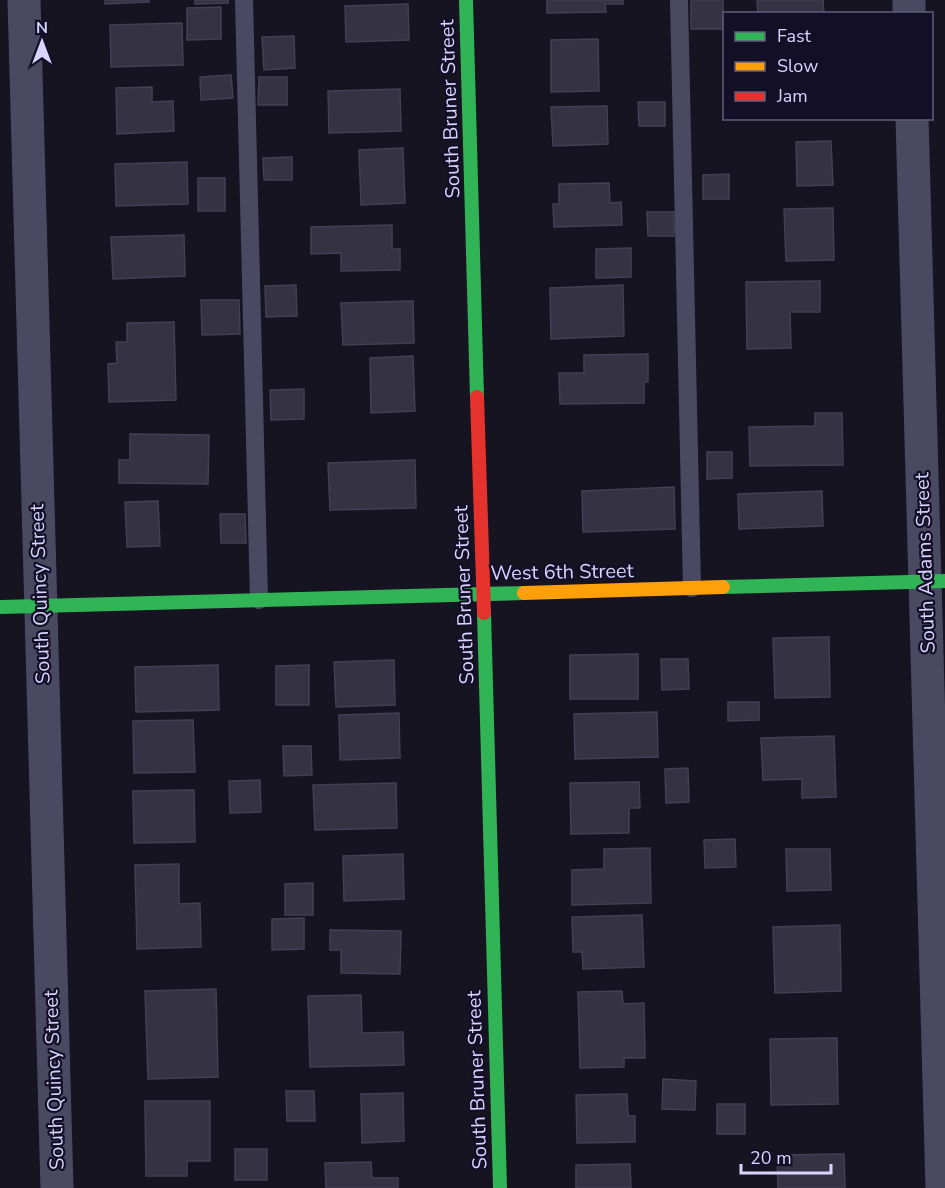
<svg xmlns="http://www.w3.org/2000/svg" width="945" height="1188" font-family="'Nunito Sans',sans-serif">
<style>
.building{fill:#343243;stroke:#433f54;stroke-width:1.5}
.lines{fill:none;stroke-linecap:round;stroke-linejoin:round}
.lane{stroke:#4a4962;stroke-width:18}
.street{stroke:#4a4962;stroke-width:33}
.fast{stroke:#30b455;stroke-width:14}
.slow{stroke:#ff9f0a;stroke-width:14}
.jam{stroke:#e5322d;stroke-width:14}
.labels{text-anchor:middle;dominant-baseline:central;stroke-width:4.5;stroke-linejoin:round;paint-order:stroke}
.street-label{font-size:20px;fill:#d9d4ff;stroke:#130f26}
</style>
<rect width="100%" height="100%" fill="#161421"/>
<g class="building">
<polygon points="105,0 149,0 149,2 105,4"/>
<polygon points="195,0 228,0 228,3 195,4"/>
<polygon points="547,0 623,0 623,4 605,4 606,12 547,13"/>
<rect x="691" y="0" width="32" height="29"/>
<polygon points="757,0 823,0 824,14 758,14"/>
<polygon points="408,4 409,40 346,42 345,6"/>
<polygon points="221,7 221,39 187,40 187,8"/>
<polygon points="182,23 183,65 111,67 110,25"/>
<polygon points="294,36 295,68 264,70 262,37"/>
<polygon points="598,39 599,91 551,92 551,40"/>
<polygon points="231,75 233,98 201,100 200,77"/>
<polygon points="259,77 287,77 287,105 258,105"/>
<polygon points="152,87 152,102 173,101 174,131 117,134 116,88"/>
<polygon points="400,89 401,131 329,133 328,91"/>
<polygon points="638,102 665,102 665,126 639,126"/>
<polygon points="607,106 608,144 553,146 551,107"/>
<polygon points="831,141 833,185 797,186 796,142"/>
<polygon points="403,148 405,203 361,205 359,150"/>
<polygon points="292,157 292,180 264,180 263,158"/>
<polygon points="187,162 188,204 116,206 115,164"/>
<polygon points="729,174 729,199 703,199 703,175"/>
<rect x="198" y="178" width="27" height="33"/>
<polygon points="609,183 610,203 621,202 622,225 554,227 553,204 559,204 559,184"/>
<polygon points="833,208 834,260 786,261 784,209"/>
<polygon points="647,212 674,212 674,236 648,236"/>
<polygon points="392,225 392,249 400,249 400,270 341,271 341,253 311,254 311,227"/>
<polygon points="184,235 185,276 113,279 111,237"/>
<polygon points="631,248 631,277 596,278 596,249"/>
<polygon points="820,281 820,312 790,312 791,348 747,349 746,282"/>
<polygon points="296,285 297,316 266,317 265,286"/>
<polygon points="623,285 624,336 551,339 550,288"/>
<polygon points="201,300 239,300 240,334 202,335"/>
<polygon points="413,301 414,343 343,345 341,303"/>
<polygon points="174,322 176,400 109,402 108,364 117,363 116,342 127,342 127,323"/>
<polygon points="648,354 648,382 644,382 644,403 560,404 559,373 584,373 584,355"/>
<polygon points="413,356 415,411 371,413 370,358"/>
<polygon points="304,389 304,419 271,420 270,390"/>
<polygon points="815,413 842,413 843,465 750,466 749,427 815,426"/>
<polygon points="130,434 209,435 208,484 119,483 119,460 130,460"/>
<polygon points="707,452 732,452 732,478 707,479"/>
<polygon points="415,460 416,508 330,510 328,463"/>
<polygon points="674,487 675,529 583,532 582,491"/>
<polygon points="822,491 823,526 739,529 738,494"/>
<polygon points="158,501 160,546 127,547 125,502"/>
<polygon points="220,514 245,514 246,543 221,543"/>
<polygon points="829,637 830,697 775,698 773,638"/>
<polygon points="638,654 638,699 570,699 570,655"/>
<polygon points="661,659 688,659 689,689 662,690"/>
<polygon points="394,660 395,705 336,707 334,662"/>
<polygon points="218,665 219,710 136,712 135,667"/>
<polygon points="309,665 309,705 276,705 276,666"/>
<polygon points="728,702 759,702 759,720 728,721"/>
<polygon points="657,712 658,757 575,759 574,714"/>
<polygon points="399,713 400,758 340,760 339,715"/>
<polygon points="193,720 195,772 134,773 133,721"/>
<polygon points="834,736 836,797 802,798 802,779 763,780 761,738"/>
<polygon points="283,746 311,746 312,775 284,776"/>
<polygon points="688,768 689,802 666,803 665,769"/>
<polygon points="260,780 261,812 230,813 229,781"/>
<polygon points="639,782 640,808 629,808 629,833 571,834 570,783"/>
<polygon points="396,783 397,828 315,830 313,785"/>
<polygon points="194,790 195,842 134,843 133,791"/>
<polygon points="735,839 736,867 705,868 704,840"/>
<polygon points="650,848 651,903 572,905 572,870 604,869 604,849"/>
<polygon points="786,849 830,849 831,890 787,891"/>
<polygon points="403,854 404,899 344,901 343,856"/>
<polygon points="179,864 179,904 200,903 201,947 137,949 135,865"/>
<polygon points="313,883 313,915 285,915 285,884"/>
<polygon points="642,915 644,967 583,969 582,952 573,952 572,917"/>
<polygon points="304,918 304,949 272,950 272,919"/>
<polygon points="840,925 841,991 775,993 773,927"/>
<polygon points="330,930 401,931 400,974 341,973 341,950 330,950"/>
<polygon points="216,989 218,1077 148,1079 145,991"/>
<polygon points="622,991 623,1004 644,1003 645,1058 624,1058 624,1067 580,1068 578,992"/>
<polygon points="361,995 362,1033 403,1032 404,1065 310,1067 308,996"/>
<polygon points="837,1038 838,1104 771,1105 770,1039"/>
<polygon points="663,1079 696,1081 695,1110 662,1109"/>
<polygon points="286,1091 314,1091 315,1121 287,1121"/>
<polygon points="403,1093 404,1141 362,1143 361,1094"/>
<polygon points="627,1094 628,1116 635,1116 635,1142 577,1143 576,1095"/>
<polygon points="145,1101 210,1101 210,1161 187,1161 187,1176 146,1176"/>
<rect x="717" y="1104" width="28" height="30"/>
<rect x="235" y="1149" width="32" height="31"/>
<polygon points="844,1154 845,1188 778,1188 777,1155"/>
<polygon points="371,1162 372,1178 398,1178 398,1188 326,1188 325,1163"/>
<polygon points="630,1164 631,1188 576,1188 576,1165"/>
</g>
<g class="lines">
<g class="lane">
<polyline points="244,0 259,600"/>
<polyline points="679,0 692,588"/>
</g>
<g class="street">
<polyline points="24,0 57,1188"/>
<polyline points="909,0 909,14"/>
<polyline points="912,118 942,1188"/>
</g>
<g class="fast">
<polyline points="466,0 477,397"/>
<polyline points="723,587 945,581"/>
<polyline points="0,607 524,593"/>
<polyline points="484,613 500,1188"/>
</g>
<polyline class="slow" points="524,593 723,587"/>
<polyline class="jam" points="477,397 484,613"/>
</g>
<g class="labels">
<g class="street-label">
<text transform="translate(450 109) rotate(-92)">South Bruner Street</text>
<text transform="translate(925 563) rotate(-92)">South Adams Street</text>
<text transform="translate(562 572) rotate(-1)">West 6th Street</text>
<text transform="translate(40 594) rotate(-92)">South Quincy Street</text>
<text transform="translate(464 595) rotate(-92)">South Bruner Street</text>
<text transform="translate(54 1080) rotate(-92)">South Quincy Street</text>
<text transform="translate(477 1080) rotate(-92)">South Bruner Street</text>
</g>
</g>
<rect x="723" y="12" width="210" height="108" fill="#130f26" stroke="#625e7d" stroke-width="1.5"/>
<rect x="735" y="32" width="30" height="9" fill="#30b455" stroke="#625e7d" stroke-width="1.5"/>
<text x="777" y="42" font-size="18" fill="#d9d4ff">Fast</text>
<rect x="735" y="62" width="30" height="9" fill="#ff9f0a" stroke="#625e7d" stroke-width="1.5"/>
<text x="777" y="72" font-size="18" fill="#d9d4ff">Slow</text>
<rect x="735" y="92" width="30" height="9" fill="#e5322d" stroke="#625e7d" stroke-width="1.5"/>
<text x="777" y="102" font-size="18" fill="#d9d4ff">Jam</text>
<g transform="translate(42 42)" stroke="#130f26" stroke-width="4.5" paint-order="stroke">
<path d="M0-4.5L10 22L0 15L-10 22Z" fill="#d9d4ff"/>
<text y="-9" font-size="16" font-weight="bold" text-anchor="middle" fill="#d9d4ff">N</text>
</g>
<path d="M741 1164v9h90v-9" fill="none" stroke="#d9d4ff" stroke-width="3"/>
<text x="750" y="1164" font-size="18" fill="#d9d4ff" stroke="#130f26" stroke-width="4.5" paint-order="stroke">20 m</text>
</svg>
